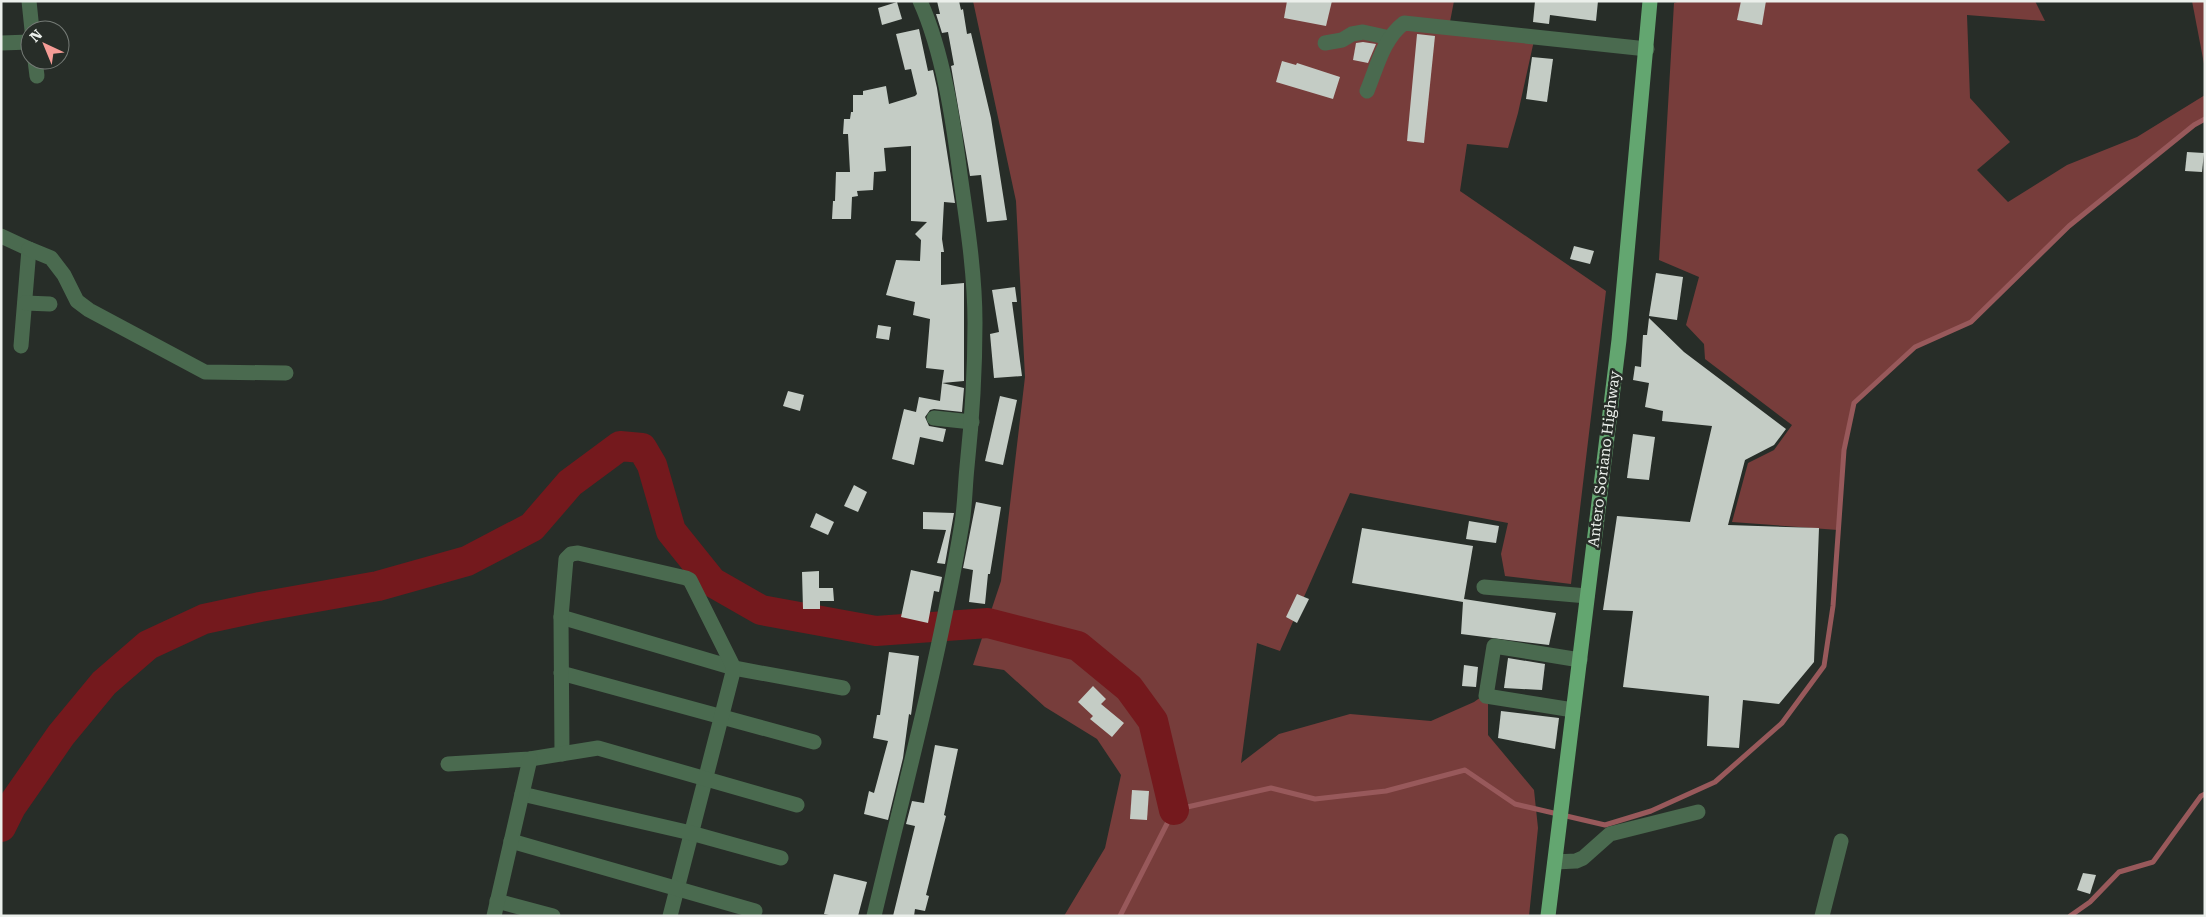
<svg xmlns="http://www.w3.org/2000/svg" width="2206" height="917" font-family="'Roboto Serif',serif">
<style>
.green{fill:#773d3b}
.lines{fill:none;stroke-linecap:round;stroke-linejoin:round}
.stream{stroke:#98595b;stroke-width:5}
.river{stroke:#74191d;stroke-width:30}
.building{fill:#c4ccc5}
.minor{stroke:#4a6a4f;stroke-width:15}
.major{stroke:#63a670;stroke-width:15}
.labels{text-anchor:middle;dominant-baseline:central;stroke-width:5;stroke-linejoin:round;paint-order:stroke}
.street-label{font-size:15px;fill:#ebefeb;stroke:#272d28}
</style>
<rect width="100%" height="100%" fill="#272d28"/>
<g class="green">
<polygon points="973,1 1454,1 1449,27 1535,36 1518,113 1508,148 1467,144 1460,191 1606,291 1571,584 1505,576 1501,554 1508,523 1350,493 1280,651 1257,643 1241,763 1279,734 1350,714 1431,721 1474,702 1488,692 1488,735 1534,790 1538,828 1529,916 1064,916 1105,848 1121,775 1097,739 1045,707 1004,670 973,665 1001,581 1025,377 1016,201"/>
<polygon points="1680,1 2035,1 2045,21 1967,15 1970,98 2010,142 1977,170 2008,202 2067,165 2137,137 2205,95 2205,119 2194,125 2069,226 1971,322 1915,347 1855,403 1844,450 1838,530 1732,522 1748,463 1774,450 1792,425 1705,359 1704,344 1686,325 1699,277 1659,260 1674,3"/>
<polygon points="2192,1 2205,1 2205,69"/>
</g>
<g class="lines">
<g class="stream">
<polyline points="1120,916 1174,810 1271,788 1315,799 1386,791 1465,770 1515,804 1605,825 1651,811 1715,782 1782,723 1824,666 1833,606 1844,450 1854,403 1915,347 1971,322 2069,226 2194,125 2205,119"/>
<polyline points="2070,916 2090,902 2119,872 2153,862 2201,796 2205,794"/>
</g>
<polyline class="river" points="1,827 11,807 61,735 104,683 148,645 204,619 260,607 378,586 467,561 532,527 570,483 620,446 642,448 652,465 671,531 712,582 761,610 876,631 988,623 1078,646 1129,688 1153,721 1174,810"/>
</g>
<g class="building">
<polygon points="937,1 959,1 961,10 963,9 967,34 971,33 991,118 1007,220 987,222 981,175 970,176 951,66 954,65 948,32 942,33 936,14 940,14"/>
<polygon points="1287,1 1332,1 1326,26 1284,18"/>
<polygon points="1535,1 1598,1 1596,21 1550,15 1549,24 1533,22"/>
<polygon points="1741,1 1766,1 1762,25 1737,20"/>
<polygon points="897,2 902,19 882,25 878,8"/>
<polygon points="919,29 928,71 933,70 937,88 955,203 944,202 942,239 944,252 941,252 941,285 964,283 964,381 942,383 944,370 926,368 930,319 913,315 915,302 886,295 896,260 920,261 921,240 915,234 927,222 911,221 911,146 884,148 886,171 874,172 873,190 857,191 858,196 852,197 851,219 832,219 833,201 835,201 836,172 850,172 848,134 843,134 844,119 850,119 851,112 853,112 853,95 863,95 863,91 886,86 889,104 915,96 917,94 911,69 905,70 896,34"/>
<polygon points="1417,34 1435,36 1424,143 1407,141"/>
<polygon points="1363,42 1376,44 1368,63 1353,60 1356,43"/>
<polygon points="1532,57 1553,59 1547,102 1526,99"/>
<polygon points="1282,61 1296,65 1297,63 1340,77 1333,99 1276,82"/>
<polygon points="2187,152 2204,153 2202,172 2185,171"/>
<polygon points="1574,246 1594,251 1590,264 1570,259"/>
<polygon points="1656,273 1683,277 1677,320 1649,316"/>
<polygon points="1015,287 1017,302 1012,302 1022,376 994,378 990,334 999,332 992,290"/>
<polygon points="1649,318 1684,352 1786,429 1774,445 1745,460 1728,525 1819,528 1814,662 1779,704 1743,700 1739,748 1707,746 1709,696 1623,687 1633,611 1603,610 1617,516 1690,522 1712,426 1662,421 1663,411 1645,407 1649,383 1633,380 1635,366 1641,367 1643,335 1647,335"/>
<polygon points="878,325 891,327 889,340 876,338"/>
<polygon points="942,383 964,388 962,412 934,409 930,410 925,417 929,426 946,429 943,442 920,437 914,465 892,459 904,409 916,412 919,397 940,401"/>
<polygon points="788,391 804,395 800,411 783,406"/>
<polygon points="1000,396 1017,400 1003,465 985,461"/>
<polygon points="1633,434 1655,437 1649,480 1627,478"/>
<polygon points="854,485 867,492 858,512 844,506"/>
<polygon points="976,502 1001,507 990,574 988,574 985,604 969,602 973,570 963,568"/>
<polygon points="923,512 954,513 945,564 937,563 946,530 923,529"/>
<polygon points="816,513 834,522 828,535 810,527"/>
<polygon points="1469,521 1499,526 1496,543 1466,539"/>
<polygon points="1362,528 1473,546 1464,599 1556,613 1549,645 1461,634 1463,602 1352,583"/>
<polygon points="911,570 942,577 939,592 934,591 928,623 901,617"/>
<polygon points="819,571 819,588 833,588 834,601 820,601 820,609 803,609 802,572"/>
<polygon points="1297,594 1309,599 1297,623 1286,617"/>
<polygon points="889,652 919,656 911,715 909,714 903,758 888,820 864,814 869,791 874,793 888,741 873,738 877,715 880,715"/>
<polygon points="1508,658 1545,664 1542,690 1504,688"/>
<polygon points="1464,665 1478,667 1476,687 1462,686"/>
<polygon points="1093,686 1106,699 1101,704 1124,723 1112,737 1090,719 1093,716 1078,702"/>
<polygon points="1501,711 1559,718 1555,749 1498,738"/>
<polygon points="935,745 958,749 944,815 946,816 926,895 929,896 925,911 915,909 914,916 893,916 915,826 906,824 912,801 924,803"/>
<polygon points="1132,790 1149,791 1147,820 1130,819"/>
<polygon points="2083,873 2096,875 2090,894 2077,890"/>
<polygon points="834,874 867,882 858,916 834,916 824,914"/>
</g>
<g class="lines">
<g class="minor">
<polyline points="29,1 32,30"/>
<polyline points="1,43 30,42"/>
<polyline points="1325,43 1342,40 1352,34 1363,32 1390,38"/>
<polyline points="35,60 37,76"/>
<path d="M1367,91C1377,67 1383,39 1404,23L1647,49"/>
<polyline points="1,236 29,249 21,346"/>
<polyline points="29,249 51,258 64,275 77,301 89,310 205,372 286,373"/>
<polyline points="25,303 50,304"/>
<polyline points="934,418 972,422"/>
<polyline points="1484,587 1587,596"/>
<polyline points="561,617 734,668 843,688"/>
<polyline points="561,673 814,742"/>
<polyline points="1573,710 1486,696 1494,646 1580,660"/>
<polyline points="562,754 561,617 566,559 571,554 578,553 686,578 690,580 734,668 670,916"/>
<polyline points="448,764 530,759 598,748 797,805"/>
<polyline points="522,794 691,833 781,858"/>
<polyline points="511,841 755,911"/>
<polyline points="1555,862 1576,861 1583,858 1610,834 1698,812"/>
<polyline points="497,901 553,916"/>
<polyline points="494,916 530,759"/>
<path d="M874,916C905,785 940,656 962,523C965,505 965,486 967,467C972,420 975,371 975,323C975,273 967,223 960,174C953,119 943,52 920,1"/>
<polyline points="1822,916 1841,841"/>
</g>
<polyline class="major" points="1548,916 1619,340 1650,1"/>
</g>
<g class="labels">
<g class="street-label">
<text transform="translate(1604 459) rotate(-83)">Antero Soriano Highway</text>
</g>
</g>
<rect width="2206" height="917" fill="none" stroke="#ebefeb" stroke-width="5"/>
<g transform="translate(45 45) rotate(316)"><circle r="24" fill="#272d28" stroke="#757b76"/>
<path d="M0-4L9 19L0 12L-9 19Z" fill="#f59c96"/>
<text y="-8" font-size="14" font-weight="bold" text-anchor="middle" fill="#ebefeb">N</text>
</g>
</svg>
